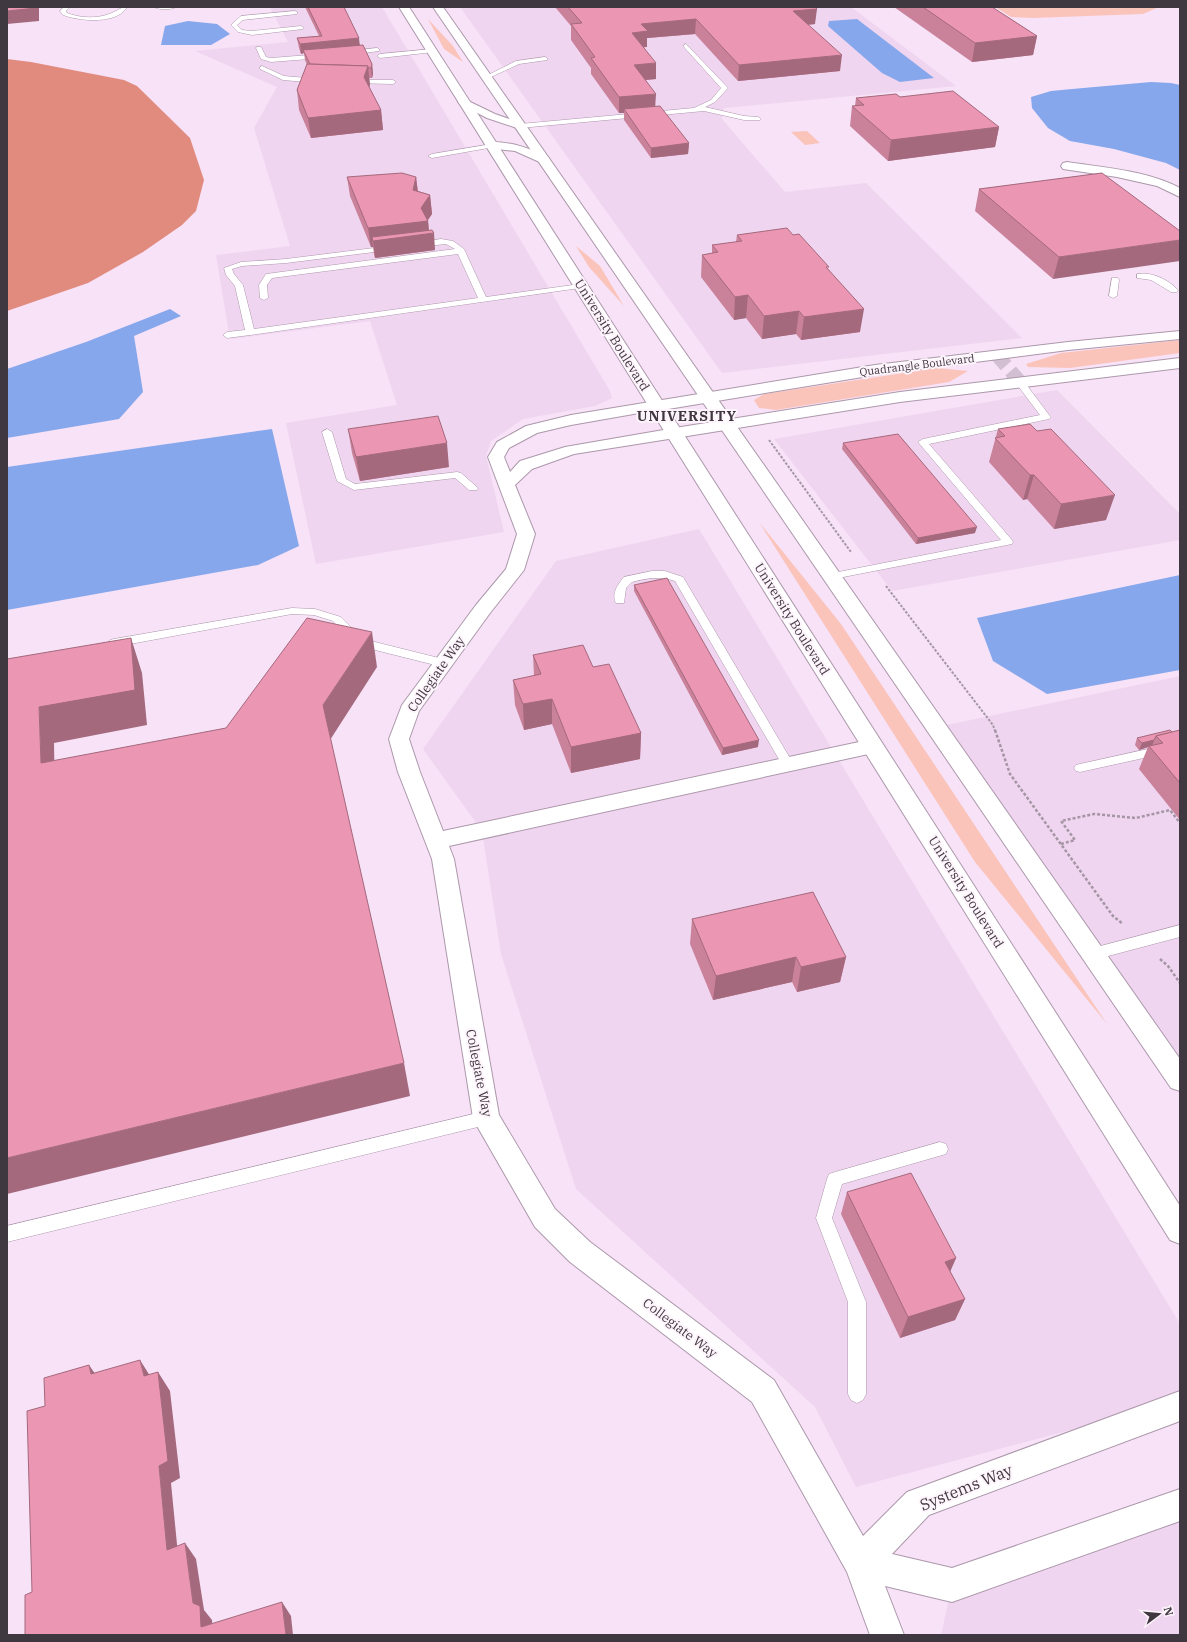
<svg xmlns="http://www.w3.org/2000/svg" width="1187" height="1642" font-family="'IBM Plex Serif',serif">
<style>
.built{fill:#f0d5f0}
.green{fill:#fbc4bb}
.forest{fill:#e18b7f}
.water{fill:#86a7ec}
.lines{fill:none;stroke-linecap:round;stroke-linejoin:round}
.secondary-tunnel{stroke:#d2c0d2;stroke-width:14;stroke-dasharray:14 7;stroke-linecap:butt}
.lane-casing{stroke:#ac98ab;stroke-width:1}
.street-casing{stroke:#ac98ab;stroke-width:2}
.secondary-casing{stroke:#ac98ab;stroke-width:2}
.primary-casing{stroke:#ac98ab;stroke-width:2}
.path-far1{stroke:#a596a5;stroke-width:2;stroke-dasharray:2.5 1.5;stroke-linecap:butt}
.path{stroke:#a596a5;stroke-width:2.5;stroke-dasharray:3 2;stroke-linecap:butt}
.lane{fill:#fff;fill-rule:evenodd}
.street{fill:#fff;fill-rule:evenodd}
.secondary{fill:#fff;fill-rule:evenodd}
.primary{fill:#fff;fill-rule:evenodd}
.wall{fill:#ca819a}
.shaded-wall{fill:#a4697d}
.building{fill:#eb96b3;stroke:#a4697d}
.labels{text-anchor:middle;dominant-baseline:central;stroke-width:4;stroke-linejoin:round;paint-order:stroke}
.far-street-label{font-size:11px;fill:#403840;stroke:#fdf4fc}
.street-label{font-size:13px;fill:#403840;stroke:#fdf4fc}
.far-district-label{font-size:14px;font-weight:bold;letter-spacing:1px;fill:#403840;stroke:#fdf4fc}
.near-street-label{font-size:16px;fill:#403840;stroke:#fdf4fc}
</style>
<rect width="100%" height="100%" fill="#f7e2f7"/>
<g class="built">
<polygon points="270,7 382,7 610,391 612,398 595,406 523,419 491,441 486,456 504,532 316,564 286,423 397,405 370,321 230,339 216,255 290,246 254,128 277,87 195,51 288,42"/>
<polygon points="460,7 851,7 956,86 724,108 722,119 785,192 866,183 1022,338 722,373"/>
<polygon points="1057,390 1180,514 1180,540 892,591 774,439"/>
<polygon points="699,529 1180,1324 1180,1401 856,1487 815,1407 576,1189 501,954 482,831 423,749 556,561"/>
<polygon points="1180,676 1180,1062 947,725"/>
<polygon points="1180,1505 1180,1635 941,1635 952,1585"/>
</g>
<g class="green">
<polygon points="995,7 1159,7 1143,14 1033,18 1011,17"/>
<polygon points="428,19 453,46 463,62 444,49"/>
<polygon points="807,131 820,143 805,145 791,132"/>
<polygon points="576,246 600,266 624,306 589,267"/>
<polygon points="1180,340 1180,353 1070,368 1028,367 1026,364 1061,353"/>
<polygon points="937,368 968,371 949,382 776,410 759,408 754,400 764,394"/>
<polygon points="759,522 841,624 1107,1024 975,862"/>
</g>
<polygon class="forest" points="7,59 31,62 124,80 137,86 190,138 204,180 196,211 182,225 143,252 88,283 7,311"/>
<g class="water">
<polygon points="857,19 934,78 900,82 882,73 828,26 829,21"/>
<polygon points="188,21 217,24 230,34 211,45 161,45 165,26"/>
<polygon points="1151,82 1171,83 1180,85 1180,170 1166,163 1114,149 1070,141 1048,128 1032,108 1031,97 1051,91 1072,89"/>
<polygon points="170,309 181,316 134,336 143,392 119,419 7,438 7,369 86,342"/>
<polygon points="272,429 299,546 258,565 7,610 7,467"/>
<polygon points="1180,575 1180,670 1047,694 993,661 977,618"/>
</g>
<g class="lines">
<polyline class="secondary-tunnel" points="997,355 1020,382"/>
<defs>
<g id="lane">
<path d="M64,7H70L66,11L67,13C80,18 96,19 109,14C116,12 120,7 127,7C117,25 79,21 63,15L60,11Z"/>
<path d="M154,7H176C171,10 159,10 154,7Z"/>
<polygon points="295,11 297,12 297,14 243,20 237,25 242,30 252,31 301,26 304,28 303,29 252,35 238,32 231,25 241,16"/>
<polygon points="686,44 728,88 715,102 705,107 744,116 758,117 761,119 760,120 744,120 704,111 520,128 517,126 520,124 694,108 711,100 721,88 684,47 684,45"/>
<polygon points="257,47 261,47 266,57 271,58 322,54 325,56 322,58 271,62 261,59 256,48"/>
<polygon points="377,48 379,49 379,51 349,55 346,53 349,51"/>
<polygon points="432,49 434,50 434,52 380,58 377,56 380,54"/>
<polygon points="545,57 547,58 547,60 519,64 489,78 484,77 516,61"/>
<polygon points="262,66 284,76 318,79 321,81 318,83 283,80 260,69 260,67"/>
<polygon points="353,80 393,80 396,82 393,84 351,83 351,81"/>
<polygon points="492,144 495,146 494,147 432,158 428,156 432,154"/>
<polygon points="441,239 453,241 464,249 486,297 580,284 584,286 580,288 250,335 227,338 223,335 227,332 245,330 235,286 226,275 224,268 241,262 286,259 390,246 394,248 390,250 286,263 242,266 232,269 234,274 243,285 254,329 478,298 458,254 272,278 267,285 268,298 264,300 260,298 259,285 266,274 455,249 446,244 417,247 413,245 417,243"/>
<path d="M1137,274C1151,271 1169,280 1178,290L1177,292H1171L1151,280L1137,278Z"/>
<polygon points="1112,278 1118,278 1119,280 1117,296 1113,298 1109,296"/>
<polygon points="1020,379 1023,380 1049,415 1051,417 1049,419 929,444 1012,540 1013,542 1012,544 833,579 829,578 828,576 833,573 1001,540 918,442 923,439 1040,415 1015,382"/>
<polygon points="327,429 332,432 346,479 355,484 457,472 461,473 478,488 477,490 469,490 455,478 354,490 337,481 322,432"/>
<path d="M652,571H665L683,577L794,765L792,768L788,769L784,768L675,581C659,576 647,578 632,582L626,588L624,603H616C611,594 618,584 624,577Z"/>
<polygon points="292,608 315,609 341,617 363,639 447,660 449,663 447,666 443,667 355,645 333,621 314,615 292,614 114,647 110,646 108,643 110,640 114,639"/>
<polygon points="1180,742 1180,750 1080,772 1076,771 1074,768 1076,765 1080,764"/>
<polygon points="1180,925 1180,937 1093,960 1088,958 1086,954 1088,950 1093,948"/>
<polygon points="486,1111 492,1113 494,1118 492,1123 486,1125 7,1242 7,1226"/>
<polygon points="940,1142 946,1144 948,1149 946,1154 842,1184 832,1218 866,1302 866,1394 863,1400 857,1403 851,1400 848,1394 848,1302 816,1218 827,1179 829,1174 835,1172"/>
</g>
<g id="street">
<path d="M1067,162C1105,168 1146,170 1180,188V197L1157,186L1117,177L1063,169L1061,166L1063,163Z"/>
<polygon points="656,401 662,403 664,406 662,409 571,425 537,433 509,448 504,457 510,472 520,461 565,447 675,428 681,430 683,433 681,436 675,438 574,454 532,469 515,485 535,534 524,570 490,613 419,711 409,739 420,772 443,831 873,739 880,741 883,746 880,751 873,753 449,846 454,859 499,1115 555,1209 590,1242 774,1380 863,1536 907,1492 1180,1391 1180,1421 929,1515 892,1554 952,1568 1180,1489 1180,1521 952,1602 885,1586 904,1635 870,1635 847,1572 752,1402 570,1262 535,1227 477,1126 473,1118 432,859 398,772 389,739 402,705 476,605 506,569 517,534 488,457 497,442 526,426 571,415"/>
</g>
<g id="secondary">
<polygon points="464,99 495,114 524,124 526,126 524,128 520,129 487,118 460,104 458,102 460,100"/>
<path d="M492,142C513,142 530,149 548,157L550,160L548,163L544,164L515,151L488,148L486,146L488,144Z"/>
<polygon points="1180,331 1180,339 1068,350 875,375 656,411 650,409 648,406 650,403 656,401 875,365 1068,342"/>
<polygon points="1180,358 1180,368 900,402 675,438 669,436 667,433 669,430 675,428 900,392"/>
</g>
<g id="primary">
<polygon points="399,7 409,7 1180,1206 1180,1244 1170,1240"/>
<polygon points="433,7 443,7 1180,1059 1180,1091 1171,1088"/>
</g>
</defs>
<use href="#lane" class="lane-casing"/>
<use href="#street" class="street-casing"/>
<use href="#secondary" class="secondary-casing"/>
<use href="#primary" class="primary-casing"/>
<g class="path-far1">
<polyline points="769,440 851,552"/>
<polyline points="886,586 993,725 995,731"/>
</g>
<g class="path">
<polyline points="995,730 1010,774 1113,916 1123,924"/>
<polyline points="1061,844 1075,840 1061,821 1094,814 1136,818 1170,810 1180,823"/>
<polyline points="1160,959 1168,966 1180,983"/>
</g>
<use href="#lane" class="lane"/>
<use href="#street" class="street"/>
<use href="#secondary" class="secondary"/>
<use href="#primary" class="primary"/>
</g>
<g class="wall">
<polygon points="305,7 344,7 360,45 372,64 373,74 372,78 369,78 370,85 369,87 381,110 383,130 311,138 299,110 297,90 307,65 305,60 304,53 301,54 299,48 297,38 319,36"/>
<polygon points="555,7 815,7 815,24 808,25 840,71 738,81 695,34 647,38 647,47 644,47 656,79 645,80 655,106 689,143 688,154 651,158 624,120 624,113 619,113 591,74 591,68 571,40 571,26"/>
<polygon points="894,7 992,7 1037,36 1033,55 972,62"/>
<polygon points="900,97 999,127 995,147 888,161 850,126 852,106 855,106 856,98"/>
<polygon points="1102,173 1053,279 975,211 979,189"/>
<polygon points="347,177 416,177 418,191 430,195 432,214 428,220 429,230 435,250 375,258 374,254 373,247 371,247 350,196"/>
<polygon points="737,235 793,235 829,270 860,332 801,340 796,334 762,339 746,318 734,320 701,277 702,255 712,253 712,245 736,242"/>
<polygon points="348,429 449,467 360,481 352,453"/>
<polygon points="998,429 1106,520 1054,529 1027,499 1023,500 989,462"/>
<polygon points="843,443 975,533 916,544 842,449"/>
<polygon points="634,585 758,747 722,755 634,591"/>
<polygon points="533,655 593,667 641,733 640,759 571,773 552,724 524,730 515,705 513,680 534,676"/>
<polygon points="1180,730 1180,820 1139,769 1148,747 1139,750 1135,745 1137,738"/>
<polygon points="692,919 846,957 840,982 797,992 792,982 713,1000 690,944"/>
<polygon points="847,1192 956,1258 950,1271 965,1299 955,1320 900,1338 841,1214"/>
</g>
<g class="shaded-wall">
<polygon points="36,7 39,7 39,21 7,24 7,11"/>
<polygon points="817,9 815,24 792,26 793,11"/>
<polygon points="696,19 695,34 647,38 647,47 632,48 632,33 641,24"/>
<polygon points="1037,36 1033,55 972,62 975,43"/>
<polygon points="359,38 360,48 303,50 304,53 301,54 300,44"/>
<polygon points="842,55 840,71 738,81 739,65"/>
<polygon points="656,63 656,79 633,81 634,65"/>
<polygon points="372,64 373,74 372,78 371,68"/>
<polygon points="368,66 370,85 366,96 364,77"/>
<polygon points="656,94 655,110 624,109 624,113 619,113 619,97"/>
<polygon points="381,110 383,130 311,138 308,118"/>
<polygon points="999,127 995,147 888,161 891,140"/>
<polygon points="689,143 688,154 651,158 651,148"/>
<polygon points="416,177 418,195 413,190"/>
<polygon points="430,195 432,214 427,221 428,221 429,234 434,233 435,250 375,258 373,241 372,237 373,247 371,247 368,228 421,208"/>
<polygon points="1180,240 1180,261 1053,279 1059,257"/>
<polygon points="748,295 746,318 734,320 735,297"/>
<polygon points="864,309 860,332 801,340 804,317"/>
<polygon points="799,311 796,334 762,339 764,316"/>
<polygon points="447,443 449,467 360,481 356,457"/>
<polygon points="1030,475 1034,475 1027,499 1023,500"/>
<polygon points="1115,495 1106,520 1054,529 1061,504"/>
<polygon points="977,527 975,533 916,544 918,538"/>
<polygon points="372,632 377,667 330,740 323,705"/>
<polygon points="131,638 142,673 147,725 54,743 55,798 41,763 39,707"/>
<polygon points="552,699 552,724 524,730 523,704"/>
<polygon points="641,733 640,759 571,773 571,747"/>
<polygon points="759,740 758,747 722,755 723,748"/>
<polygon points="1154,740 1152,747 1149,746 1148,747 1139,750 1142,743"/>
<polygon points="796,957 792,982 713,1000 716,976"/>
<polygon points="846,957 840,982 797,992 801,967"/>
<polygon points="404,1063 410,1096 7,1194 7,1158"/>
<polygon points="956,1258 947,1279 945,1262"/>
<polygon points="965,1299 955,1320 900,1338 908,1317"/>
<polygon points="140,1360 152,1379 144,1376"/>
<polygon points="89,1365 102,1384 91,1374"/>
<polygon points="158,1372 170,1391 180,1478 171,1483 179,1565 167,1550 159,1466"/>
<polygon points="185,1543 196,1559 204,1610 212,1620 213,1635 201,1627 193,1603"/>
<polygon points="282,1602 291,1616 293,1635 286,1635"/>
</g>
<g class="building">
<polygon points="7,7 36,7 36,8 7,11"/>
<polygon points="308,7 344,7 359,38 300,44 297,38 322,36"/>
<polygon points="568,7 815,7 817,9 793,11 842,55 739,65 696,19 641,24 648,31 632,33 656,63 634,65 656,94 619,97 591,58 595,57 571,24 582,23"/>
<polygon points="923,7 992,7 1037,36 975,43"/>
<polygon points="363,45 372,64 371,68 368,68 368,66 310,64 303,50"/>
<polygon points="307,64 368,66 364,77 381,110 308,118 297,90"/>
<polygon points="953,91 999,127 891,140 852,106 864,105 856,98 896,94 900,97"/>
<polygon points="660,106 689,143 651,148 624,109"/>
<polygon points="402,173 416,177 413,190 430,195 421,208 428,221 368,228 347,177"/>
<polygon points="1102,173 1180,231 1180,240 1059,257 979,189"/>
<polygon points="787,228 793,235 799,234 829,267 826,267 864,309 804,317 799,311 764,316 748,295 735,297 702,255 718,252 712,245 742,241 737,235"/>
<polygon points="432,230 434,233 373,241 372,237"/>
<polygon points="438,416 447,443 356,457 348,429"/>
<polygon points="1030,424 1037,431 1051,429 1115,495 1061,504 1034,475 1030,475 995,438 1005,436 998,429"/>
<polygon points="898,434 977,527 918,538 843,443"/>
<polygon points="667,578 759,740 723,748 634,585"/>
<polygon points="307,618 372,632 323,705 404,1063 7,1158 7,659 131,638 135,690 39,707 41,763 226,728"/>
<polygon points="583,645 593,667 609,664 641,733 571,747 552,699 523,704 513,680 541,674 533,655"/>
<polygon points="1170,730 1172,732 1156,736 1154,740 1142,743 1137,738"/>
<polygon points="1180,730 1180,783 1149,746 1163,743 1156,736"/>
<polygon points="813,892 846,957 801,967 796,957 716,976 692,919"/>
<polygon points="911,1173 956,1258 945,1262 965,1299 908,1317 847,1192"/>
<polygon points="140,1360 144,1376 158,1372 168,1461 159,1466 167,1550 185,1543 193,1603 200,1606 201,1627 282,1602 286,1635 25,1635 25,1595 32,1592 27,1411 45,1406 44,1378 89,1365 91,1374"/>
</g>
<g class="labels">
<g class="far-street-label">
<text transform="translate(917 365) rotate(-7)">Quadrangle Boulevard</text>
</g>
<g class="street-label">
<text transform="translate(612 335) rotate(58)">University Boulevard</text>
<text transform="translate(792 619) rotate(58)">University Boulevard</text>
<text transform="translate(436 674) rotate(-55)">Collegiate Way</text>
<text transform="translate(966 892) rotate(58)">University Boulevard</text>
<text transform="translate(479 1073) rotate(79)">Collegiate Way</text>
<text transform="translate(680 1328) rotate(37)">Collegiate Way</text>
</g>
<g class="far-district-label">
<text x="687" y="416">UNIVERSITY</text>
</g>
<g class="near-street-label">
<text transform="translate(966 1487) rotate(-22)">Systems Way</text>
</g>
</g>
<rect width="1187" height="1642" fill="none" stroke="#403840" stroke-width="16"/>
<g transform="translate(1159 1614) rotate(74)" stroke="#fdf4fc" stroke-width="3" paint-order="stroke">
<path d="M0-3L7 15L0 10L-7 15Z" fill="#403840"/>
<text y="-6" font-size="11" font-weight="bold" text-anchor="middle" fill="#403840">N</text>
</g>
</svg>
